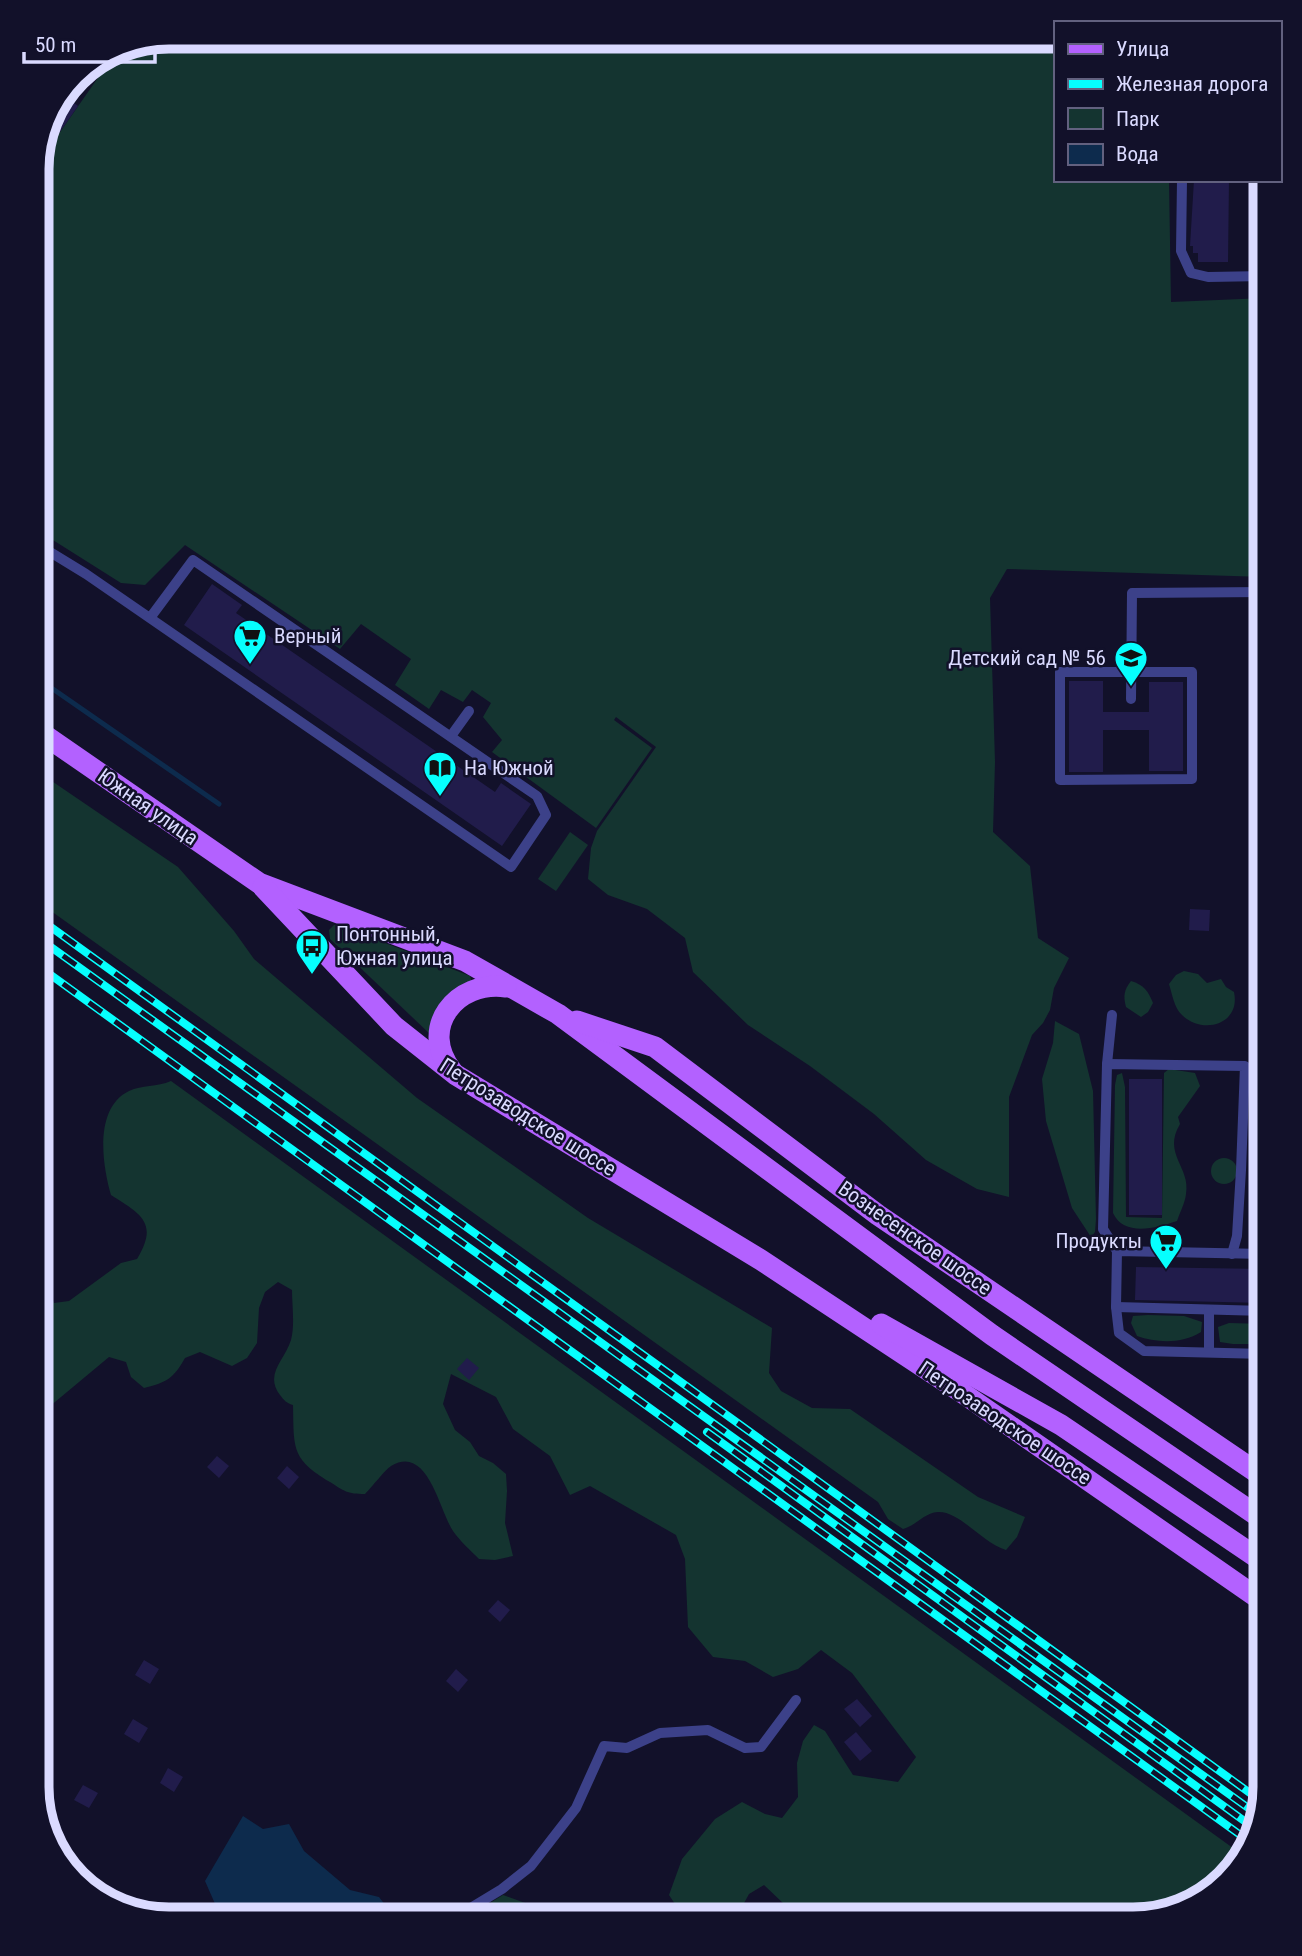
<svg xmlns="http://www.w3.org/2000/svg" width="1302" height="1956" font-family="'Roboto Condensed',sans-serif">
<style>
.green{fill:#143430}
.water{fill:#0d2b4d}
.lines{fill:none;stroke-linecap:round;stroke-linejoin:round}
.stream{stroke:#0d2b4d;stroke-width:5}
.building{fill:#211c4b}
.lane{stroke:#3c4189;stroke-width:10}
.primary{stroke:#b361ff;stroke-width:21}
.rail-casing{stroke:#06fffe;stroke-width:8}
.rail{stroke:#12112a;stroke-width:5;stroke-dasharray:16;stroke-linecap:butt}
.labels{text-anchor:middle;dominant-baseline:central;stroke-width:5;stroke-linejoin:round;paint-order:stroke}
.poi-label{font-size:21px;fill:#dadaff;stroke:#12112a;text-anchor:start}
.street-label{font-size:21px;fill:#dadaff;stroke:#12112a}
.rim{fill:none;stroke:#dadaff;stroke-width:9}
</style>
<rect width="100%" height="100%" fill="#12112a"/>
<g class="green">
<polygon points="169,37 1055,37 1055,180 1169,180 1171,302 1265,298 1265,577 1007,569 990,598 995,762 993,832 1030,866 1038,938 1069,958 1054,988 1050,1010 1043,1023 1032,1035 1009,1097 1009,1197 977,1189 926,1160 874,1114 810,1066 748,1025 693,972 685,938 647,909 608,895 588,879 591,848 597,831 656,747 616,717 614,720 652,748 596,828 492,752 502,740 483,717 491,703 472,690 463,702 441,690 429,709 395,685 411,659 361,624 340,649 185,545 145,585 121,583 37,530 37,165 102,72 109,53 119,47"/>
<path d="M37,771L178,867L234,931L254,959L417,1098L588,1218L772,1328L769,1373L781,1391L812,1408L850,1409L978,1497L1025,1517L1017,1537L1006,1550C982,1543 960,1511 938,1512C924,1513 917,1525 903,1529L888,1519L878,1502L37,901Z"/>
<polygon points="570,832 588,845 556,891 538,879"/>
<polygon points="334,925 339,925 470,976 472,982 431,1035 330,939 329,930"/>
<path d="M1184,971L1198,974L1207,983L1221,979L1226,987L1234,992C1241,1025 1202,1035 1182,1015C1174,1008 1172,993 1169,984L1176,975Z"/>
<path d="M1131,981C1144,985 1148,991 1153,1003L1148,1012L1141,1017L1126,1007C1123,996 1124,990 1131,981Z"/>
<polygon points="1055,1021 1079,1034 1093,1091 1096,1219 1095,1232 1091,1237 1072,1208 1046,1121 1042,1079 1053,1043"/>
<path d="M1169,1069L1195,1073L1200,1086L1178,1117L1180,1124C1162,1154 1191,1167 1186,1194C1185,1203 1180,1212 1177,1221C1156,1228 1124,1237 1113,1213L1115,1085L1117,1075L1122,1073L1125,1087L1126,1217L1162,1218L1164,1073Z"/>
<path d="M171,1081L1244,1856L1199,1902L1133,1919H786L784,1904L764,1885L749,1894L737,1916L723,1919H685L669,1895L682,1859L715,1819L742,1802L765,1814L782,1818L798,1797L797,1763L803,1741L814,1725L825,1731L853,1775L898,1782L916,1757L852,1673L821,1650L798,1669L773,1677L745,1661L713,1657L688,1627L685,1559L676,1535L590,1486L570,1495L550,1456L513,1429L496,1397L451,1374L443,1404L455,1430L470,1442L479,1456L493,1463L506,1474L507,1491L505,1523L513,1556L495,1560L479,1559C470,1550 460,1541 453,1531C439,1510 428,1444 391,1466C385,1470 372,1487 365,1494C347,1494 344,1491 330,1482C291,1459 294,1448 293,1405C286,1403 284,1400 280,1395C264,1374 285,1360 291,1340C295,1325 292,1305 292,1290L278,1282L265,1292L259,1308L257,1343L247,1358L232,1366L200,1352L185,1358C174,1378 166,1383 144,1388L131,1377L126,1362L109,1357L37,1417V1264L42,1271L54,1303L69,1301L121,1263L137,1259C159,1223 141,1214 111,1195C102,1164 94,1108 129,1091C142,1085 157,1087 171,1081Z"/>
<circle cx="1224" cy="1171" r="13"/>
<path d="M1148,1315L1184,1316L1202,1322L1201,1332C1182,1344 1157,1343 1137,1336L1131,1323L1133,1316Z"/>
<polygon points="1229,1323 1265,1324 1265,1344 1233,1344 1220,1342 1218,1327"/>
<polygon points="503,1895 528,1904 549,1919 464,1919"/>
</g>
<polygon class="water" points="243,1816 263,1829 289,1824 304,1851 350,1890 379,1897 396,1919 258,1919 244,1909 216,1906 205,1881"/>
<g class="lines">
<polyline class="stream" points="37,678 219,804"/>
</g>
<g class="building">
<polygon points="66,97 78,106 53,142 47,138"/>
<polygon points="1194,180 1229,180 1228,262 1198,262 1198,253 1193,253 1193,246 1190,246"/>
<polygon points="212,584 242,605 236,613 495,792 501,783 531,804 502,846 184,625"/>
<polygon points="1069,681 1103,681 1103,712 1149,712 1149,682 1183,682 1183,771 1149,771 1149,730 1103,730 1103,772 1069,772"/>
<polygon points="1190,909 1210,910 1209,931 1189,930"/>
<rect x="1129" y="1079" width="33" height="136"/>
<polygon points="1136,1267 1265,1269 1265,1303 1135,1300"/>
<polygon points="467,1358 479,1368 469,1380 457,1369"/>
<polygon points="217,1456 229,1466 219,1478 207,1467"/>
<polygon points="287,1466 299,1477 289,1489 277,1478"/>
<polygon points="498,1600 510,1610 500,1622 488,1611"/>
<polygon points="144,1660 159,1669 150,1684 135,1675"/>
<polygon points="456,1669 468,1680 458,1692 446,1681"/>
<polygon points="857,1699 872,1716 860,1727 844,1709"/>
<polygon points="133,1719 148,1728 139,1743 124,1734"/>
<polygon points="856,1732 872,1751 860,1761 844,1742"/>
<polygon points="168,1768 183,1777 174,1792 160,1783"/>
<polygon points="83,1785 98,1793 89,1808 74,1800"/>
</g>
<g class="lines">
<g class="lane">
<polyline points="1182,180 1181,251 1191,273 1208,277 1265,276"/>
<polyline points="1264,276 1264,180"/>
<polyline points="37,544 86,574 511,867 546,815 537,796 193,560 150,618"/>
<polygon points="1060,672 1192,672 1192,779 1060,780"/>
<polyline points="1131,699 1132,593 1265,592"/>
<polyline points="451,736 469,711"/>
<polyline points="1262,814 1265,814"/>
<polyline points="1107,1064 1112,1015"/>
<polyline points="1117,1251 1103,1229 1107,1064 1245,1066 1241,1170 1237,1236 1232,1254"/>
<polyline points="1116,1307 1265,1311"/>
<polyline points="1209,1352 1209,1310"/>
<polyline points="1265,1354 1144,1351 1119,1333 1116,1307 1117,1251 1265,1254"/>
<polyline points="456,1919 464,1912 502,1889 531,1866 576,1808 604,1746 627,1748 660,1733 708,1730 745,1748 761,1747 796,1700"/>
</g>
<g class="primary">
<polyline points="37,730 259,883 465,961 558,1014 992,1335 1265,1521"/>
<polyline points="263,887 394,1026 456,1075 761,1260 964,1394 1265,1603"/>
<polyline points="577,1021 655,1047 878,1215 1265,1478"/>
<path d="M452,1071C418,1028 456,980 506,987"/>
<polyline points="881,1324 1061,1425 1265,1563"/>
</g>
<defs>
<g id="rail">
<polyline points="37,917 1261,1801"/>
<polyline points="37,937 1258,1815"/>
<polyline points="37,965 1250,1842"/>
<polyline points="707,1432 1254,1828"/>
</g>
</defs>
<use href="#rail" class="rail-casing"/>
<use href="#rail" class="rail"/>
</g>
<defs>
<symbol id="supermarket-pin" viewBox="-11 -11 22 30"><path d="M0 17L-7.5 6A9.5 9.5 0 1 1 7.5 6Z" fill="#06fffe" stroke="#12112a"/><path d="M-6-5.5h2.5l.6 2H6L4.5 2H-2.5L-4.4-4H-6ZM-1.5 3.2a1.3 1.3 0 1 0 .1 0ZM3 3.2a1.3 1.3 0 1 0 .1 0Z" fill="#111"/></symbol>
<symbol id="school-pin" viewBox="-11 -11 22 30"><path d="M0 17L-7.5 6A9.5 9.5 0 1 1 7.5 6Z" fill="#06fffe" stroke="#12112a"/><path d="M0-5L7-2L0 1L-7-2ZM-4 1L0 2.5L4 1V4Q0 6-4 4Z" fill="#111"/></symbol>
<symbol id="library-pin" viewBox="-11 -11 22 30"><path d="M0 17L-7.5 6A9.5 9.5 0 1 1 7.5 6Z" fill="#06fffe" stroke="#12112a"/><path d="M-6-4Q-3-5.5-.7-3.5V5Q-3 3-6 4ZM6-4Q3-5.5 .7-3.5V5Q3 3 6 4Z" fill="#111"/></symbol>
<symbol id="bus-pin" viewBox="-11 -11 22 30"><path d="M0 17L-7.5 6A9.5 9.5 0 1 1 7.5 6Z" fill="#06fffe" stroke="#12112a"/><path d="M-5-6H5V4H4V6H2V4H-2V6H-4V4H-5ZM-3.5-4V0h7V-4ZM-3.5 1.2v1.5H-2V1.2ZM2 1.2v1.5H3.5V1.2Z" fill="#111"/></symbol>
</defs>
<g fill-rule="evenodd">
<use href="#supermarket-pin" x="231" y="617" width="38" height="52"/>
<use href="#school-pin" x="1112" y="639" width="38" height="52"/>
<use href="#library-pin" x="421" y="749" width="38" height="52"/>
<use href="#bus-pin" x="293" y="927" width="38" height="52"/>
<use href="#supermarket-pin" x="1147" y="1222" width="38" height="52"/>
</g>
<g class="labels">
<g class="poi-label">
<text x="274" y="636">Верный</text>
<text x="1106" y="658" text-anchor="end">Детский сад № 56</text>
<text x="464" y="768">На Южной</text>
<text x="336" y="934">Понтонный,<tspan x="336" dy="24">Южная улица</tspan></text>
<text x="1142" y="1241" text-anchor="end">Продукты</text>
</g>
<g class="street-label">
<text transform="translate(148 807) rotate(35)">Южная улица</text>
<text transform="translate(528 1117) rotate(32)">Петрозаводское шоссе</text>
<text transform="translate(915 1238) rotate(35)">Вознесенское шоссе</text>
<text transform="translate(1005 1423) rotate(34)">Петрозаводское шоссе</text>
</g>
</g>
<path d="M0 0H1302V1956H0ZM169 49H1133A120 120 0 0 1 1253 169V1787A120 120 0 0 1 1133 1907H169A120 120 0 0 1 49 1787V169A120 120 0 0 1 169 49Z" fill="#12112a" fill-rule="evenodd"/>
<path class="rim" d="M169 49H1133A120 120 0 0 1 1253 169V1787A120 120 0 0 1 1133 1907H169A120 120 0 0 1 49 1787V169A120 120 0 0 1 169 49Z"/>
<rect x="1054" y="21" width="228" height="161" fill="#12112a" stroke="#62617f" stroke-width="2"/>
<rect x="1068" y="44" width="35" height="10" fill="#b361ff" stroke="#62617f" stroke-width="2"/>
<text x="1116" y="56" font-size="21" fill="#dadaff">Улица</text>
<rect x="1068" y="79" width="35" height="10" fill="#06fffe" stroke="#62617f" stroke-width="2"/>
<text x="1116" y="91" font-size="21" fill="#dadaff">Железная дорога</text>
<rect x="1068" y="108" width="35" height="21" fill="#143430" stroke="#62617f" stroke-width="2"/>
<text x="1116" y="126" font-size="21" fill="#dadaff">Парк</text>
<rect x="1068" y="144" width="35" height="21" fill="#0d2b4d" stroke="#62617f" stroke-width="2"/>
<text x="1116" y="161" font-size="21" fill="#dadaff">Вода</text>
<path d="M24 52v10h131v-10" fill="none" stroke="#dadaff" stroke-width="3.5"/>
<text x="35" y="52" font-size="21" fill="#dadaff" stroke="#12112a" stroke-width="5" paint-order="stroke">50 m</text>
</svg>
